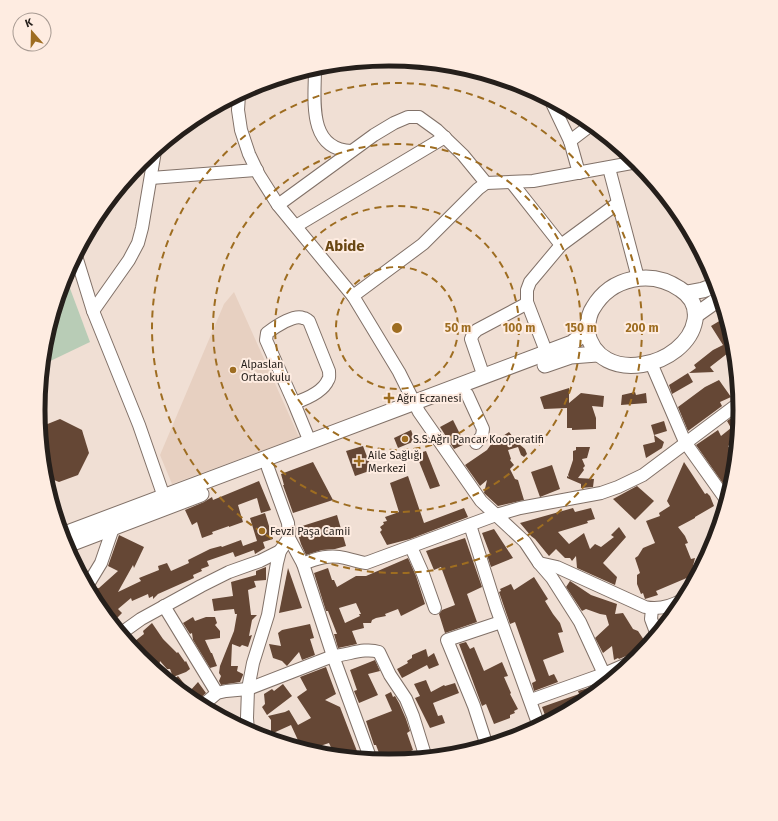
<svg xmlns="http://www.w3.org/2000/svg" width="778" height="821" font-family="'Fira Sans',sans-serif">
<style>
.built{fill:#e7d0c1}
.green{fill:#b8ccb6}
.building{fill:#654735;fill-rule:evenodd}
.lines{fill:none;stroke-linecap:round;stroke-linejoin:round}
.minor-casing{stroke:#817168;stroke-width:14}
.major-casing{stroke:#817168;stroke-width:17}
.minor{stroke:#fff;stroke-width:12}
.major{stroke:#fff;stroke-width:15}
.ring{fill:none;stroke:#9e6d21;stroke-width:2;stroke-dasharray:7 5}
.poi-dot{fill:#9e6d21;stroke:#feece1;stroke-width:1.5}
.labels{text-anchor:middle;dominant-baseline:central;stroke-width:4;stroke-linejoin:round;paint-order:stroke}
.poi-label{font-size:11px;fill:#251f1b;stroke:#feece1;text-anchor:start}
.district-label{font-size:15px;font-weight:bold;fill:#694713;stroke:#feece1}
.rim{fill:none;stroke:#251f1b;stroke-width:5}
.centre{fill:#9e6d21;stroke:#feece1;stroke-width:2}
.ring-label{font-size:12px;text-anchor:middle;font-weight:bold;fill:#9e6d21;stroke:#feece1;stroke-width:4;stroke-linejoin:round;paint-order:stroke}
</style>
<rect width="100%" height="100%" fill="#f0dfd4"/>
<polygon class="built" points="234,292 299,437 172,484 160,455 224,304"/>
<polygon class="green" points="65,275 90,342 42,365 45,342"/>
<g class="building">
<polygon points="726,317 733,342 735,364 728,353 710,367 714,372 689,373 696,368 694,365 713,350 723,345 711,326"/>
<polygon points="688,373 693,382 672,394 669,385"/>
<polygon points="719,380 731,397 720,402 722,406 688,431 678,407 705,387"/>
<polygon points="569,388 569,403 581,393 604,396 603,407 592,406 596,418 596,429 572,430 572,428 567,428 567,408 544,409 540,397"/>
<polygon points="635,392 636,395 646,393 647,403 621,405 622,395"/>
<polygon points="740,412 737,440 728,446 735,457 733,479 729,492 696,445 718,430 721,436 731,428 727,421"/>
<polygon points="60,419 82,430 89,453 78,475 59,482 44,476 40,427"/>
<polygon points="453,420 465,444 454,449 440,427"/>
<polygon points="664,421 667,431 654,435 651,425"/>
<polygon points="411,430 415,441 398,448 394,438"/>
<polygon points="509,432 519,444 525,449 527,454 524,457 521,455 518,447 508,450 511,459 510,460 514,465 510,469 515,479 518,480 524,500 498,506 484,493 487,480 480,486 465,465 487,450 492,443"/>
<polygon points="654,435 664,442 662,448 646,458 643,445 655,442"/>
<polygon points="363,446 372,470 355,476 346,451"/>
<polygon points="576,447 590,447 587,458 582,459 585,466 583,468 584,470 578,478 594,479 593,487 581,488 581,484 567,478 567,476 569,477 568,475 573,460 573,451 576,450"/>
<polygon points="426,451 440,486 430,489 416,454"/>
<polygon points="313,462 333,500 293,513 283,485 284,485 281,474"/>
<polygon points="684,462 705,494 707,493 710,496 714,506 695,517 695,518 678,527 685,536 688,543 685,544 691,559 695,558 691,574 689,577 656,591 658,595 645,599 643,593 641,594 637,584 637,575 640,573 635,558 638,556 643,548 655,543 646,521 660,516 659,513 670,506 667,501"/>
<polygon points="552,465 560,489 540,497 531,472"/>
<polygon points="408,476 424,523 464,508 468,517 410,539 387,545 380,532 382,530 380,527 384,524 383,522 387,521 385,517 399,512 390,483"/>
<polygon points="259,481 271,510 261,513 257,498 238,505 243,522 229,527 229,526 212,532 213,534 202,538 197,522 192,525 185,510 204,502 212,497 213,500"/>
<polygon points="637,486 654,501 635,520 613,499"/>
<polygon points="573,508 575,512 591,508 595,519 587,521 588,523 558,532 569,544 584,533 590,549 595,544 601,547 614,537 611,535 619,527 626,537 603,563 617,577 615,585 577,568 576,556 572,561 570,558 565,558 556,549 549,556 535,539 531,536 520,523"/>
<polygon points="265,513 273,539 263,542 265,548 255,554 254,550 235,557 233,552 207,561 209,566 201,569 202,571 193,575 194,578 158,594 153,599 153,596 149,598 148,594 132,601 131,598 118,609 122,613 115,620 112,622 105,615 99,602 97,604 90,593 94,589 99,588 118,571 108,566 119,535 144,547 134,568 133,565 118,592 141,581 139,578 159,570 158,566 167,563 171,571 189,563 188,560 210,549 221,546 222,547 241,540 243,546 257,541 250,518"/>
<polygon points="337,515 346,546 335,549 322,550 306,555 301,544 296,528"/>
<polygon points="494,529 513,558 491,567 487,555 490,554 482,533"/>
<polygon points="465,538 482,587 467,594 477,622 445,633 439,614 442,610 455,605 441,567 434,570 426,551"/>
<path d="M408,558L416,576L425,604L401,616L398,609L385,614L386,616L376,618L372,620L371,623H363L364,628L352,631L357,644L338,648L334,634H337L328,611H326L314,573L328,568L332,580H334L337,587L356,576H366ZM356,603L361,614H359L360,616L345,623L339,608Z"/>
<polygon points="266,567 266,580 254,581 256,587 248,590 251,615 257,615 252,620 249,636 252,635 248,647 242,645 240,647 232,644 231,666 238,666 237,671 243,674 243,675 240,682 221,685 219,681 221,676 219,673 220,666 234,631 237,614 235,614 234,609 214,611 212,599 233,596 231,582 256,575 256,571"/>
<polygon points="288,568 302,608 279,613"/>
<polygon points="534,577 548,599 545,601 553,614 560,623 563,632 558,633 564,652 543,660 549,676 554,674 558,682 534,691 532,683 536,681 515,622 510,624 499,592 501,591 500,589 511,584 514,590"/>
<polygon points="570,581 591,595 617,604 615,614 623,613 633,629 638,631 646,643 631,654 619,659 618,658 614,660 612,646 603,653 595,638 609,625 606,615 600,614 586,609 582,611 566,587"/>
<polygon points="193,617 195,621 206,617 215,617 217,623 215,625 220,631 220,638 205,640 211,653 212,653 217,666 210,668 193,640 192,633 190,634 183,623"/>
<polygon points="152,623 163,639 177,653 178,652 185,662 186,661 190,669 186,672 173,677 170,669 167,669 160,661 158,673 141,659 125,640 128,638 135,641 144,634 143,631"/>
<polygon points="310,624 314,638 310,639 315,655 302,660 299,652 287,666 282,661 273,658 269,644 281,646 278,633 282,630"/>
<polygon points="466,642 470,649 474,647 484,671 502,662 508,676 504,677 511,693 510,694 518,709 514,711 515,713 510,715 510,718 494,724 486,704 482,706 459,644"/>
<polygon points="426,649 428,657 434,653 439,665 429,669 427,665 402,678 397,669 408,663 407,661 412,658 412,655"/>
<polygon points="375,660 380,671 368,674 378,695 359,703 354,691 357,690 350,670"/>
<polygon points="326,667 336,694 325,700 340,707 360,759 335,756 329,743 317,747 320,755 302,749 291,725 271,734 271,720 268,716 285,712 289,710 298,725 311,718 297,697 307,690 300,677"/>
<polygon points="178,676 190,691 198,682 206,693 195,703 194,702 170,683"/>
<polygon points="426,680 431,692 444,685 445,686 455,683 459,693 433,703 438,716 442,715 445,723 430,728 415,698 420,696 414,684"/>
<polygon points="283,684 292,696 267,715 262,707 265,704 264,694 272,689 274,691"/>
<polygon points="588,688 591,697 574,708 557,712 559,716 547,721 542,707 579,694 578,691"/>
<polygon points="391,692 393,697 395,696 399,703 406,719 410,731 407,733 413,750 411,751 414,759 389,762 382,761 376,745 374,745 366,721 392,711 385,695"/>
<polygon points="523,725 526,733 515,737 511,730"/>
</g>
<g class="lines">
<defs>
<g id="minor">
<path d="M315,68C315,99 307,149 351,151"/>
<polyline points="239,95 238,110 241,130 249,154 259,175 278,205 353,296 399,372 419,412 481,501 525,542 539,563 552,578 580,622 604,674 606,684"/>
<polyline points="551,101 570,141 579,173"/>
<polyline points="570,141 591,125"/>
<polyline points="609,168 638,278"/>
<polyline points="151,178 257,170"/>
<polyline points="512,183 561,245"/>
<polyline points="278,205 374,135 394,123 408,117 419,117 437,130 463,155 486,183"/>
<polyline points="296,226 445,137"/>
<polyline points="76,256 93,311 139,425 164,497"/>
<polyline points="353,296 423,244 478,189 486,183 533,181 637,162"/>
<polyline points="527,302 547,354"/>
<polyline points="93,311 129,260 138,243 142,228 155,151"/>
<polyline points="651,363 685,442 727,501"/>
<polyline points="484,377 471,339 473,334 477,330 524,305 527,302 527,290 530,282 561,245 618,203"/>
<polyline points="467,394 483,429 482,436 476,443"/>
<path d="M294,403C306,399 323,392 328,380C330,378 329,374 329,371L309,321C307,320 306,318 303,318C294,314 275,327 267,333L266,340L294,403L310,442"/>
<polyline points="268,468 288,523 289,538 303,564 333,656 371,760"/>
<polyline points="470,525 496,607 539,726"/>
<polyline points="411,547 423,574 435,608"/>
<path d="M539,563L557,567L645,607C659,610 672,606 684,599"/>
<path d="M303,564C317,558 330,554 345,558C353,560 359,562 366,563L496,515L520,508L601,493L618,487L643,475L739,403"/>
<polyline points="87,586 101,563 113,528 111,522"/>
<polyline points="164,606 217,693"/>
<polyline points="652,609 651,619 657,635"/>
<polyline points="120,634 141,619 201,586 229,572 260,561 280,551"/>
<polyline points="531,700 604,674 634,661"/>
<path d="M202,706L217,693L226,691L248,689L333,656C348,655 365,647 379,652L390,675L406,699L413,716L426,758"/>
<polyline points="248,731 247,718 248,689 253,663 268,615 277,563 280,551 289,538"/>
<polyline points="487,746 474,706 447,640 501,622"/>
</g>
<g id="major">
<polyline points="687,293 703,290 716,285"/>
<polyline points="696,315 720,298"/>
<polyline points="545,365 571,356 597,354"/>
<path d="M62,535L572,343L587,331C588,324 588,315 593,308C611,277 651,269 680,289C691,296 697,307 695,320C687,367 598,388 587,331"/>
<polyline points="75,542 201,494"/>
</g>
</defs>
<use href="#minor" class="minor-casing"/>
<use href="#major" class="major-casing"/>
<use href="#minor" class="minor"/>
<use href="#major" class="major"/>
</g>
<g class="ring">
<circle cx="397" cy="328" r="61"/>
<circle cx="397" cy="328" r="122"/>
<circle cx="397" cy="328" r="184"/>
<circle cx="397" cy="328" r="245"/>
</g>
<g class="poi-dot">
<circle cx="233" cy="370" r="4"/>
<path d="M387 392h4v4h4v4h-4v4h-4v-4h-4v-4h4z"/>
<circle cx="405" cy="439" r="4"/>
<path d="M357 455h4v4h4v4h-4v4h-4v-4h-4v-4h4z"/>
<circle cx="262" cy="531" r="4"/>
</g>
<g class="labels">
<g class="poi-label">
<text x="241" y="364">Alpaslan<tspan x="241" dy="13">Ortaokulu</tspan></text>
<text x="397" y="398">Ağrı Eczanesi</text>
<text x="413" y="439">S.S.Ağrı Pancar Kooperatifi</text>
<text x="368" y="455">Aile Sağlığı<tspan x="368" dy="13">Merkezi</tspan></text>
<text x="270" y="531">Fevzi Paşa Camii</text>
</g>
<g class="district-label">
<text x="345" y="246">Abide</text>
</g>
</g>
<path d="M0 0H778V821H0ZM45 410a344 344 0 1 1 688 0a344 344 0 1 1-688 0Z" fill="#feece1" fill-rule="evenodd"/>
<path class="rim" d="M45 410a344 344 0 1 1 688 0a344 344 0 1 1-688 0Z"/>
<circle cx="397" cy="328" r="6" class="centre"/>
<g class="ring-label">
<text x="458" y="332">50 m</text>
<text x="519" y="332">100 m</text>
<text x="581" y="332">150 m</text>
<text x="642" y="332">200 m</text>
</g>
<g transform="translate(32 32) rotate(340)"><circle r="19" fill="#feece1" stroke="#a79a92"/>
<path d="M0-3L7 15L0 10L-7 15Z" fill="#9e6d21"/>
<text y="-6" font-size="11" font-weight="bold" text-anchor="middle" fill="#251f1b">K</text>
</g>
</svg>
